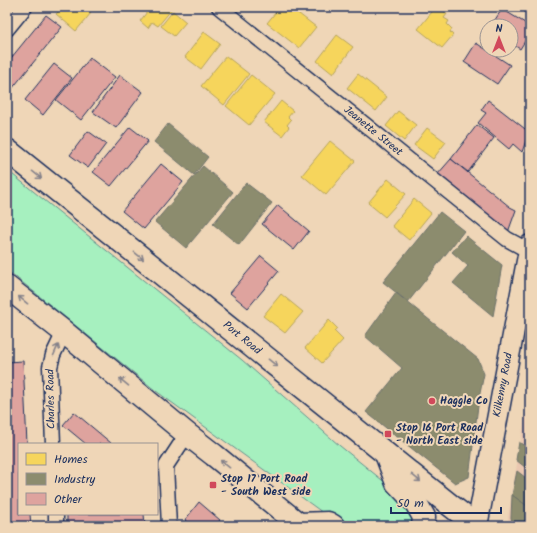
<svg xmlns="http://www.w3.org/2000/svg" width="537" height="533" font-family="Kalam,sans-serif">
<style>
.built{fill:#eac7b0}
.green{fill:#a6f0bf;stroke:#60908e}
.homes{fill:#f6d55c;stroke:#b4a35d}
.industry{fill:#8c8c6e;stroke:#6a7069}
.building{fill:#dea39e;stroke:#1b2f5e}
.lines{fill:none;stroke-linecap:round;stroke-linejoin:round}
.minor-casing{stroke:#1b2f5e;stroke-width:17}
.secondary-casing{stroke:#1b2f5e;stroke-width:23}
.trunk-casing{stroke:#1b2f5e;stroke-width:25}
.minor{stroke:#efd6b7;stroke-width:14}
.secondary{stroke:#efd6b7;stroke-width:20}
.trunk{stroke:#efd6b7;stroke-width:22}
.oneway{stroke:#85828a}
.poi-dot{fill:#d1495b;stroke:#efd6b7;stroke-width:1.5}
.labels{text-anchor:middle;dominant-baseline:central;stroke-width:4;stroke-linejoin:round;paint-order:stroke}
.street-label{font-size:11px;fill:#1b2f5e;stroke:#efd6b7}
.poi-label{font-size:11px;font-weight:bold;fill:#1b2f5e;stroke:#efd6b7;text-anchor:start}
</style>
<rect width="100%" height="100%" fill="#efd6b7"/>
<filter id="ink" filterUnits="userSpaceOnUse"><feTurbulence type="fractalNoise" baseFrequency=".025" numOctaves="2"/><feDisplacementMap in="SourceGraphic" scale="8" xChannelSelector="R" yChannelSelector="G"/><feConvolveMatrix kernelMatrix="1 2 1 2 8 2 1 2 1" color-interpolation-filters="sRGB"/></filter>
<g filter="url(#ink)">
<polygon class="built" points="530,388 530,526 510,526 509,524 508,517"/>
<polygon class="green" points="7,170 242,360 340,446 408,501 415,526 341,526 156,391 7,270"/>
<g class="homes">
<polygon points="63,7 84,7 91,13 76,31 56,14"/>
<polygon points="151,7 169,7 172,9 158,26 152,22 148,28 140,21"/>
<polygon points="280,7 290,7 316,27 299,48 267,23"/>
<polygon points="436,7 438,7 447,14 444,18 449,21 447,24 452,29 450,32 453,35 442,48 418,29"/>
<polygon points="449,7 459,7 455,12"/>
<polygon points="173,11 186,22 174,36 161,26"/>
<polygon points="204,32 220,44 201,69 185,57"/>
<polygon points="337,35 353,47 333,74 317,61"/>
<polygon points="226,56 249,74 224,105 201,86"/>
<polygon points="358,74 387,97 376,111 347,88"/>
<polygon points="251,75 275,94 249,125 226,106"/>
<polygon points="281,101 293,111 288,117 291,120 287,125 289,127 282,136 264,122"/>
<polygon points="398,111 416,125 404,141 386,126"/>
<polygon points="427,128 446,142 433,159 414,145"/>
<polygon points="330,141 355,161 326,195 302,175"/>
<polygon points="388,179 406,194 385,217 368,203"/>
<polygon points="414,199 431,213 409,240 392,226"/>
<polygon points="281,294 303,312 285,333 263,316"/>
<polygon points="329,320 337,328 334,331 343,340 322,363 305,348"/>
</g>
<g class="industry">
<polygon points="168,124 208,157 194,175 154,142"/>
<polygon points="203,166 233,192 186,248 155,222"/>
<polygon points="246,183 272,203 239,245 213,224"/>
<polygon points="440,212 464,231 408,302 383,282"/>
<polygon points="466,236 502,265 493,316 453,283 468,266 452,252"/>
<polygon points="396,293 478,359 484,374 479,398 469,477 455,483 366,412 402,368 365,336"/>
<polygon points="519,442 530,450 530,471 516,460"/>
<polygon points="517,471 530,481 530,508 512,495"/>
<polygon points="512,495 530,508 530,526 514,526 511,518"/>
</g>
<g class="building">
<polygon points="502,9 530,26 530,33 520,49 511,43 511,26 491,26"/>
<polygon points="46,15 62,27 7,95 7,63"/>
<polygon points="476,43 510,65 497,84 464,62"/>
<polygon points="90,58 115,77 81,120 56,100"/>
<polygon points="54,64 72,78 43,115 25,100"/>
<polygon points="120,75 143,92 116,128 93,112"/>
<polygon points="488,100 529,132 522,152 513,144 509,149 478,123 486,113 481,110"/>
<polygon points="477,125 494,138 468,172 451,159"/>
<polygon points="130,127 148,141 111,186 93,172"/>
<polygon points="88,131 106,144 88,168 70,155"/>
<polygon points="451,159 510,207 516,210 507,235 437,175"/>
<polygon points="161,164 183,182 144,229 122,211"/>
<polygon points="278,205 309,231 294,250 262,224"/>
<polygon points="261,256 279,271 248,308 230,293"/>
<polygon points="23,361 27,444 19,444 19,514 30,514 31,526 7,526 7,362"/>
<polygon points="74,412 111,443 110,444 86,444 63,425"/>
<polygon points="199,502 220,520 215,526 192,526 185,520"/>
<polygon points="67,514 144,514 145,526 67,526"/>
</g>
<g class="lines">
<defs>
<g id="minor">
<polyline points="219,7 507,239 529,251"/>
<polyline points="7,29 25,7"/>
<polyline points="53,444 50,367 53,355 64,332"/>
<polyline points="56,514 56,526"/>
<polyline points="169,526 166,466 187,434"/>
</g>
<polyline id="secondary" points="477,526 530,245"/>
<g id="trunk">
<polyline points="7,150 450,505 477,526"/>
<polyline points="7,287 64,332 187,434 214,455 301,526"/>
<polyline points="386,454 397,483 416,503 424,517 423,526"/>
<polyline points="298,524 328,523 333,526"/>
</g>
</defs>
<use href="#minor" class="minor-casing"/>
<use href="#secondary" class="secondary-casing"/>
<use href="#trunk" class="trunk-casing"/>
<use href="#minor" class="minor"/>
<use href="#secondary" class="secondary"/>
<use href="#trunk" class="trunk"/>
</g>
<defs><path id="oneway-shaft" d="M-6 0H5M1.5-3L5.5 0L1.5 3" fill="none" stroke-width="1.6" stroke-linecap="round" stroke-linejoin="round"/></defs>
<g class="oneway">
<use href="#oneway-shaft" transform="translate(37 175) rotate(39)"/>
<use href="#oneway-shaft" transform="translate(139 256) rotate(39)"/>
<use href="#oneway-shaft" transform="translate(23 300) rotate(-141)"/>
<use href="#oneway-shaft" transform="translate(56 350) rotate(-66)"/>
<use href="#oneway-shaft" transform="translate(273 363) rotate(39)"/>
<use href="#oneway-shaft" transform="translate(124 382) rotate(-140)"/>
<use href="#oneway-shaft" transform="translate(225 464) rotate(-141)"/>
<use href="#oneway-shaft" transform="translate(416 478) rotate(39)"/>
</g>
</g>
<g class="poi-dot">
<circle cx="432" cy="401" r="4"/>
<rect x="384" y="430" width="8" height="8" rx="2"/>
<rect x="209" y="481" width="8" height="8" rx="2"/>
</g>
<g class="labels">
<g class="street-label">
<text transform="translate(373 131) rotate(39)">Jeanette Street</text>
<text transform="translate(242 338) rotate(39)">Port Road</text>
<text transform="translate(503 385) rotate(-79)">Kilkenny Road</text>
<text transform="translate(51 399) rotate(-91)">Charles Road</text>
</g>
<g class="poi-label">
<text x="440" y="401">Haggle Co</text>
<text x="396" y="428">Stop 16 Port Road<tspan x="396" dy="13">- North East side</tspan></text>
<text x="221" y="479">Stop 17 Port Road<tspan x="221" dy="13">- South West side</tspan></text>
</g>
</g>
<rect width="537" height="533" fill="none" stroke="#efd6b7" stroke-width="24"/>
<rect x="12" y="12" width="513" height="509" fill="none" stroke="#1b2f5e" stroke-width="1.5" filter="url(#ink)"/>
<rect x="18" y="443" width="140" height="72" fill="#efd6b7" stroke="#9a9393"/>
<rect x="26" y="453" width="20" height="12" fill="#f6d55c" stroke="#9a9393"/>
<text x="54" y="463" font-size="12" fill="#1b2f5e">Homes</text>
<rect x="26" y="473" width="20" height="12" fill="#8c8c6e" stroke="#9a9393"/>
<text x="54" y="483" font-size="12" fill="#1b2f5e">Industry</text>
<rect x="26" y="493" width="20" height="12" fill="#dea39e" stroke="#9a9393"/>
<text x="54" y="503" font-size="12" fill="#1b2f5e">Other</text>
<g transform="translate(499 38)"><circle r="19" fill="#efd6b7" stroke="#9a9393"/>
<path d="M0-3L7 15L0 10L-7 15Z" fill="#d1495b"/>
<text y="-6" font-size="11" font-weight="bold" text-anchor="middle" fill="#1b2f5e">N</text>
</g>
<path d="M391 507v6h110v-6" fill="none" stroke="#1b2f5e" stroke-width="2"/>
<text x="397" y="507" font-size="12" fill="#1b2f5e" stroke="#efd6b7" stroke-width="3" paint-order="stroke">50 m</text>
</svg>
